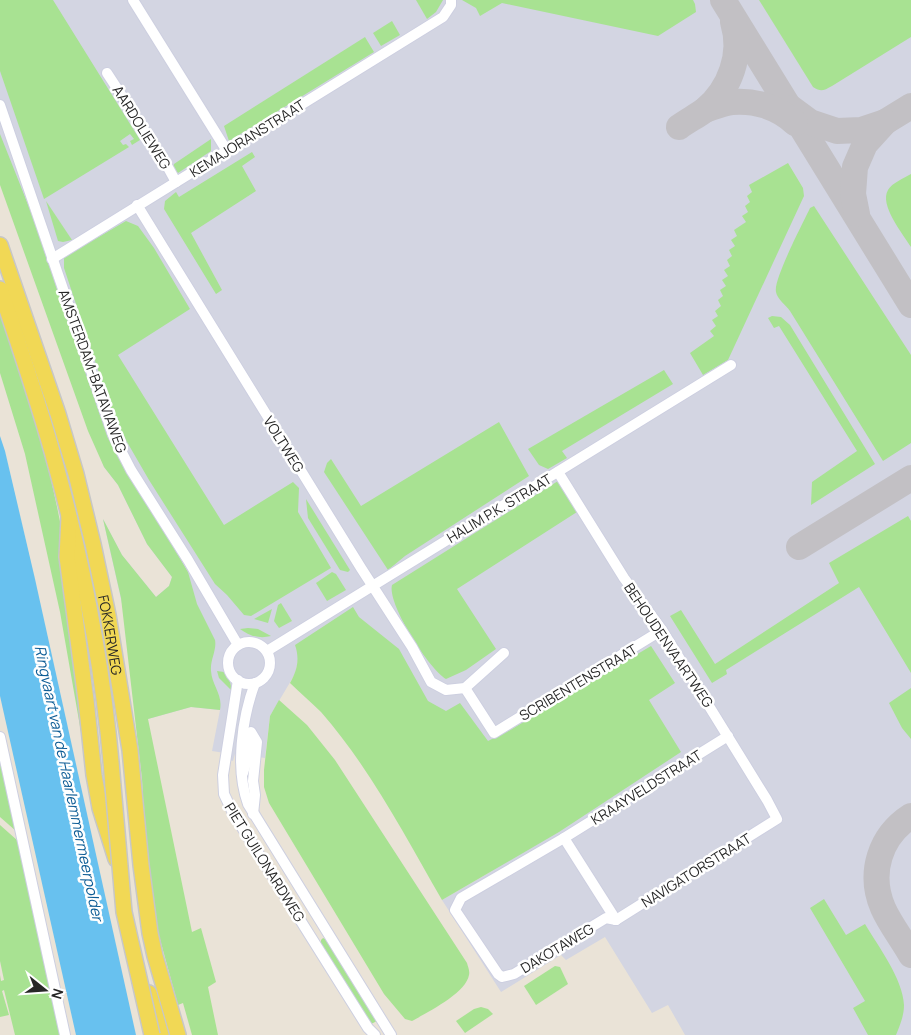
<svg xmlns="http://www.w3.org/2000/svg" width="911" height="1035" font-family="Manrope,sans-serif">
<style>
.airport{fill:#d3d5e2}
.green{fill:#a8e292}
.water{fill:#68c1ef}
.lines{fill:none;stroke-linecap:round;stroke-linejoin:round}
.taxiway{stroke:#c2c0c4;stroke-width:26}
.street-casing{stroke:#cdcfe0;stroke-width:12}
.primary-casing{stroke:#c7c7c7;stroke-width:18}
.street{stroke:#fff;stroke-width:10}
.primary{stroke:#f1d855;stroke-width:15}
.primary-bridge-casing{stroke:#c7c7c7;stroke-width:18;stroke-linecap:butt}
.primary-bridge{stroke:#f1d855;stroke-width:15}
.labels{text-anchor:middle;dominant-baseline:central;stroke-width:5;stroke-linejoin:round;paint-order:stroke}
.street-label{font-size:14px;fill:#272727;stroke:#fff}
.water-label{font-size:15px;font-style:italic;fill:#0c5c95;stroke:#fff}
</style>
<rect width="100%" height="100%" fill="#eae3d7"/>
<polygon class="airport" points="0,0 911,0 911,1035 685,1035 668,1005 652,1013 605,937 566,960 561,955 501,992 442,900 492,871 298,661 295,674 270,716 265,758 235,754 233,761 230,760 231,754 212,751 220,710 191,707 148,719 103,519 122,555 156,597 169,586 172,577 147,544 118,485 104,467 0,166"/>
<g class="green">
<polygon points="0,0 53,0 140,140 132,145 130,141 134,139 130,134 120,141 123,145 126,144 129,147 44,199 0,71"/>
<polygon points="416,0 443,0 436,12 427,19"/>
<polygon points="462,0 693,0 695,4 696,12 658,36 502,3 480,16 476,8"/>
<path d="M759,0H911V37L832,86C823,91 821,92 813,87Z"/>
<polygon points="392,21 400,35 381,46 373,33"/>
<polygon points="365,37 374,52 229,141 224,126"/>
<path d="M0,134L31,212L100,415L116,450L188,572L197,604L215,640C217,650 210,660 211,671C212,686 223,694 220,710L191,707L148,719L192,932L201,928L216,982L208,987L218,1035H192L183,1003L178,1005L158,932L153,906L145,835L142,779L121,598L103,519L122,555L156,597L169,586L172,577L147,544L118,485L104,467L88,431L0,185Z"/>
<polygon points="211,139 211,151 178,173 172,169 174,164"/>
<polygon points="252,152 255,157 242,166 256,191 191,233 222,290 216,294 164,209 165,201 176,192 179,197"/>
<polygon points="788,163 803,188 804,196 728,360 703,375 690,353 714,336 710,331 716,326 712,320 718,316 715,311 721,306 718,300 723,296 720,290 726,286 722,280 728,276 724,270 730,266 727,260 732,256 729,250 735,246 731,240 737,236 734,230 746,222 742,216 748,212 745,206 750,202 747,196 752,192 749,185"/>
<path d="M911,174V247C903,234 879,205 888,190C892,183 904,178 911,174Z"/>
<polygon points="46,201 72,240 63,242 58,241"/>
<path d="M814,206L911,355V443L883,461L790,311C786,305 777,299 776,292C773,280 803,223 810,208Z"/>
<polygon points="126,221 138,226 154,248 190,309 118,355 224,525 293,482 299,488 298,512 331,568 251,616 244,615 227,595 215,584 149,480 127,442 112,412 64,268 64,257"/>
<path d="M0,312C25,385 47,451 61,527L85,755L60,612L25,454L0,373Z"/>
<polygon points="772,316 781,317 790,325 875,464 811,505 812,482 857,451 779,326 774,328 768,318"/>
<polygon points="664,370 673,384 562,451 567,458 548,469 539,465 528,449"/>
<polygon points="499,422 529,476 405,556 388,570 324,472 327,463 331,459 361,506"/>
<path d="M558,481L577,512L457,589L496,649L466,670L446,679C429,669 387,604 392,585Z"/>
<polygon points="306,499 350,570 348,572 340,570 308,518"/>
<polygon points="908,516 911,521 911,673 859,587 726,670 727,674 712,683 670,616 681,610 715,664 839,583 829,563"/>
<polygon points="332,572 336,574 346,590 327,601 316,583"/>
<polygon points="281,603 292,621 279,628 274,621 278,605"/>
<path d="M353,607L359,617L399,649L428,701L446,711L460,703L488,741L510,730L651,646L675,683L649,700L681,752L559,832L442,900C405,836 370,768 321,712C311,702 300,693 290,683C297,671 300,659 295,645Z"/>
<polygon points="272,609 268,623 254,619"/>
<path d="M248,628L258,629L271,636C260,639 249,636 240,629Z"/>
<polygon points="217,671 224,672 230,682 232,691 219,678"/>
<polygon points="911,688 911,739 902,728 889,703"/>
<path d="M279,700L307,725L335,760L467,963C468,967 470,971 469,975C466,993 428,1012 412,1021L405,1019L384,994L269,803L264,787V770L270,716Z"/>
<polygon points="0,756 16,831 0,817"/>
<polygon points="0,825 18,841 61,1035 15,1035 4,990 2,991 9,1015 0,1017 0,975 1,981 4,980 0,961"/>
<path d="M824,899L846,935L865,924C878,946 903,979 904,1005C904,1016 900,1025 896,1035H868L853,1008L865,1001L810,908Z"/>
<polygon points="323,938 327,940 377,1021 371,1024 321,944 321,940"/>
<polygon points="555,966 560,967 568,984 536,1005 524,986"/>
<polygon points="481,1007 488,1009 493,1014 465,1033 456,1021 474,1009"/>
</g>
<polygon class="water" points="0,436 5,451 35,579 136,1035 76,1035 0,696"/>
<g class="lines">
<g class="taxiway">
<polyline points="723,0 911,305"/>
<polyline points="791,108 810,122 837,131 861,130 885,122 911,106"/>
<path d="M705,110C714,107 723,103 732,102C755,100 778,107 795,123"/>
<path d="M679,127C687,121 697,116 705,110C730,89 743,54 733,22"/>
<polyline points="857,214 853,194 855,167 865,144 885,122"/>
<polyline points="799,547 911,478"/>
<path d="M911,816C880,836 868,873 883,908C890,924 902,939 911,955"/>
</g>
<defs>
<g id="street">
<polyline points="133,0 227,151"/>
<polyline points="107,73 165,162 176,182"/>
<polyline points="0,105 113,435 131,470 188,560 238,645"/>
<polyline points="137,205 361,568 412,647 431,682 446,690 465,688 504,653"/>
<polyline points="52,259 443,17 451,5 451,0"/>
<polyline points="558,472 624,578 662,630 767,800 777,819 616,920"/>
<circle cx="249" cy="663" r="21"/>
<polyline points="267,651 731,365"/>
<polyline points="238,680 223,775 224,794 233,813 368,1028 375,1035"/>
<path d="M255,683C242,718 235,768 248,804L391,1035"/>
<polyline points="465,688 494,733 662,630"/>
<polyline points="251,732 257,742 253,781 255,795 253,814"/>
<polyline points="0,737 65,1035"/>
<polyline points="243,773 248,756 251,736"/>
<polyline points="564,838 616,920"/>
<polyline points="616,920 606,918 514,974 502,977 498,974 455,910 461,898 564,838 728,736"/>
</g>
<g id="primary">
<path id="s1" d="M0,245L58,414L76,474L93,544L108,615L130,750L141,865L150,933L155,956L178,1035"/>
<path d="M0,289C20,348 40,406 56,466C85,571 105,678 113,786"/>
<polyline points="69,517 67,557 86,700 94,775 100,808 116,859"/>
<polyline points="149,993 161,1035"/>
</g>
</defs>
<use href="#street" class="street-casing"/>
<use href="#primary" class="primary-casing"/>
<use href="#street" class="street"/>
<use href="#primary" class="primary"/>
<defs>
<polyline id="primary-bridge" points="113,786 124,912 152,1035"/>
</defs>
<use href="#primary-bridge" class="primary-bridge-casing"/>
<use href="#primary-bridge" class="primary-bridge"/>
</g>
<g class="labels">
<g class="street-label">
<text transform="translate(142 127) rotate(58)">AARDOLIEWEG</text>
<text transform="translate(247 138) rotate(-32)">KEMAJORANSTRAAT</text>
<text transform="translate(93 371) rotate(70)">AMSTERDAM-BATAVIAWEG</text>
<text transform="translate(284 444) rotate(58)">VOLTWEG</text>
<text transform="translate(499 508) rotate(-31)">HALIM P.K. STRAAT</text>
<text stroke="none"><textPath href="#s1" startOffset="406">FOKKERWEG</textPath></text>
<text transform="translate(669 645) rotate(56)">BEHOUDENVAARTWEG</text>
<text transform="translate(578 682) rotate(-31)">SCRIBENTENSTRAAT</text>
<text transform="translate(646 787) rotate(-32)">KRAAYVELDSTRAAT</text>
<text transform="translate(265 862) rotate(58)">PIET GUILONARDWEG</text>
<text transform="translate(696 870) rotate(-32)">NAVIGATORSTRAAT</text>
<text transform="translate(557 948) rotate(-31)">DAKOTAWEG</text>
</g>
<g class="water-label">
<text transform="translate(69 783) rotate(78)">Ringvaart van de Haarlemmermeerpolder</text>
</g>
</g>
<g transform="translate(45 990) rotate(107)" stroke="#ffffff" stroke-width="4" paint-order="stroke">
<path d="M0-4L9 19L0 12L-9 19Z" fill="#272727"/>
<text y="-8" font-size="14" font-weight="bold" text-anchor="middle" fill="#272727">N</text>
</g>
</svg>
